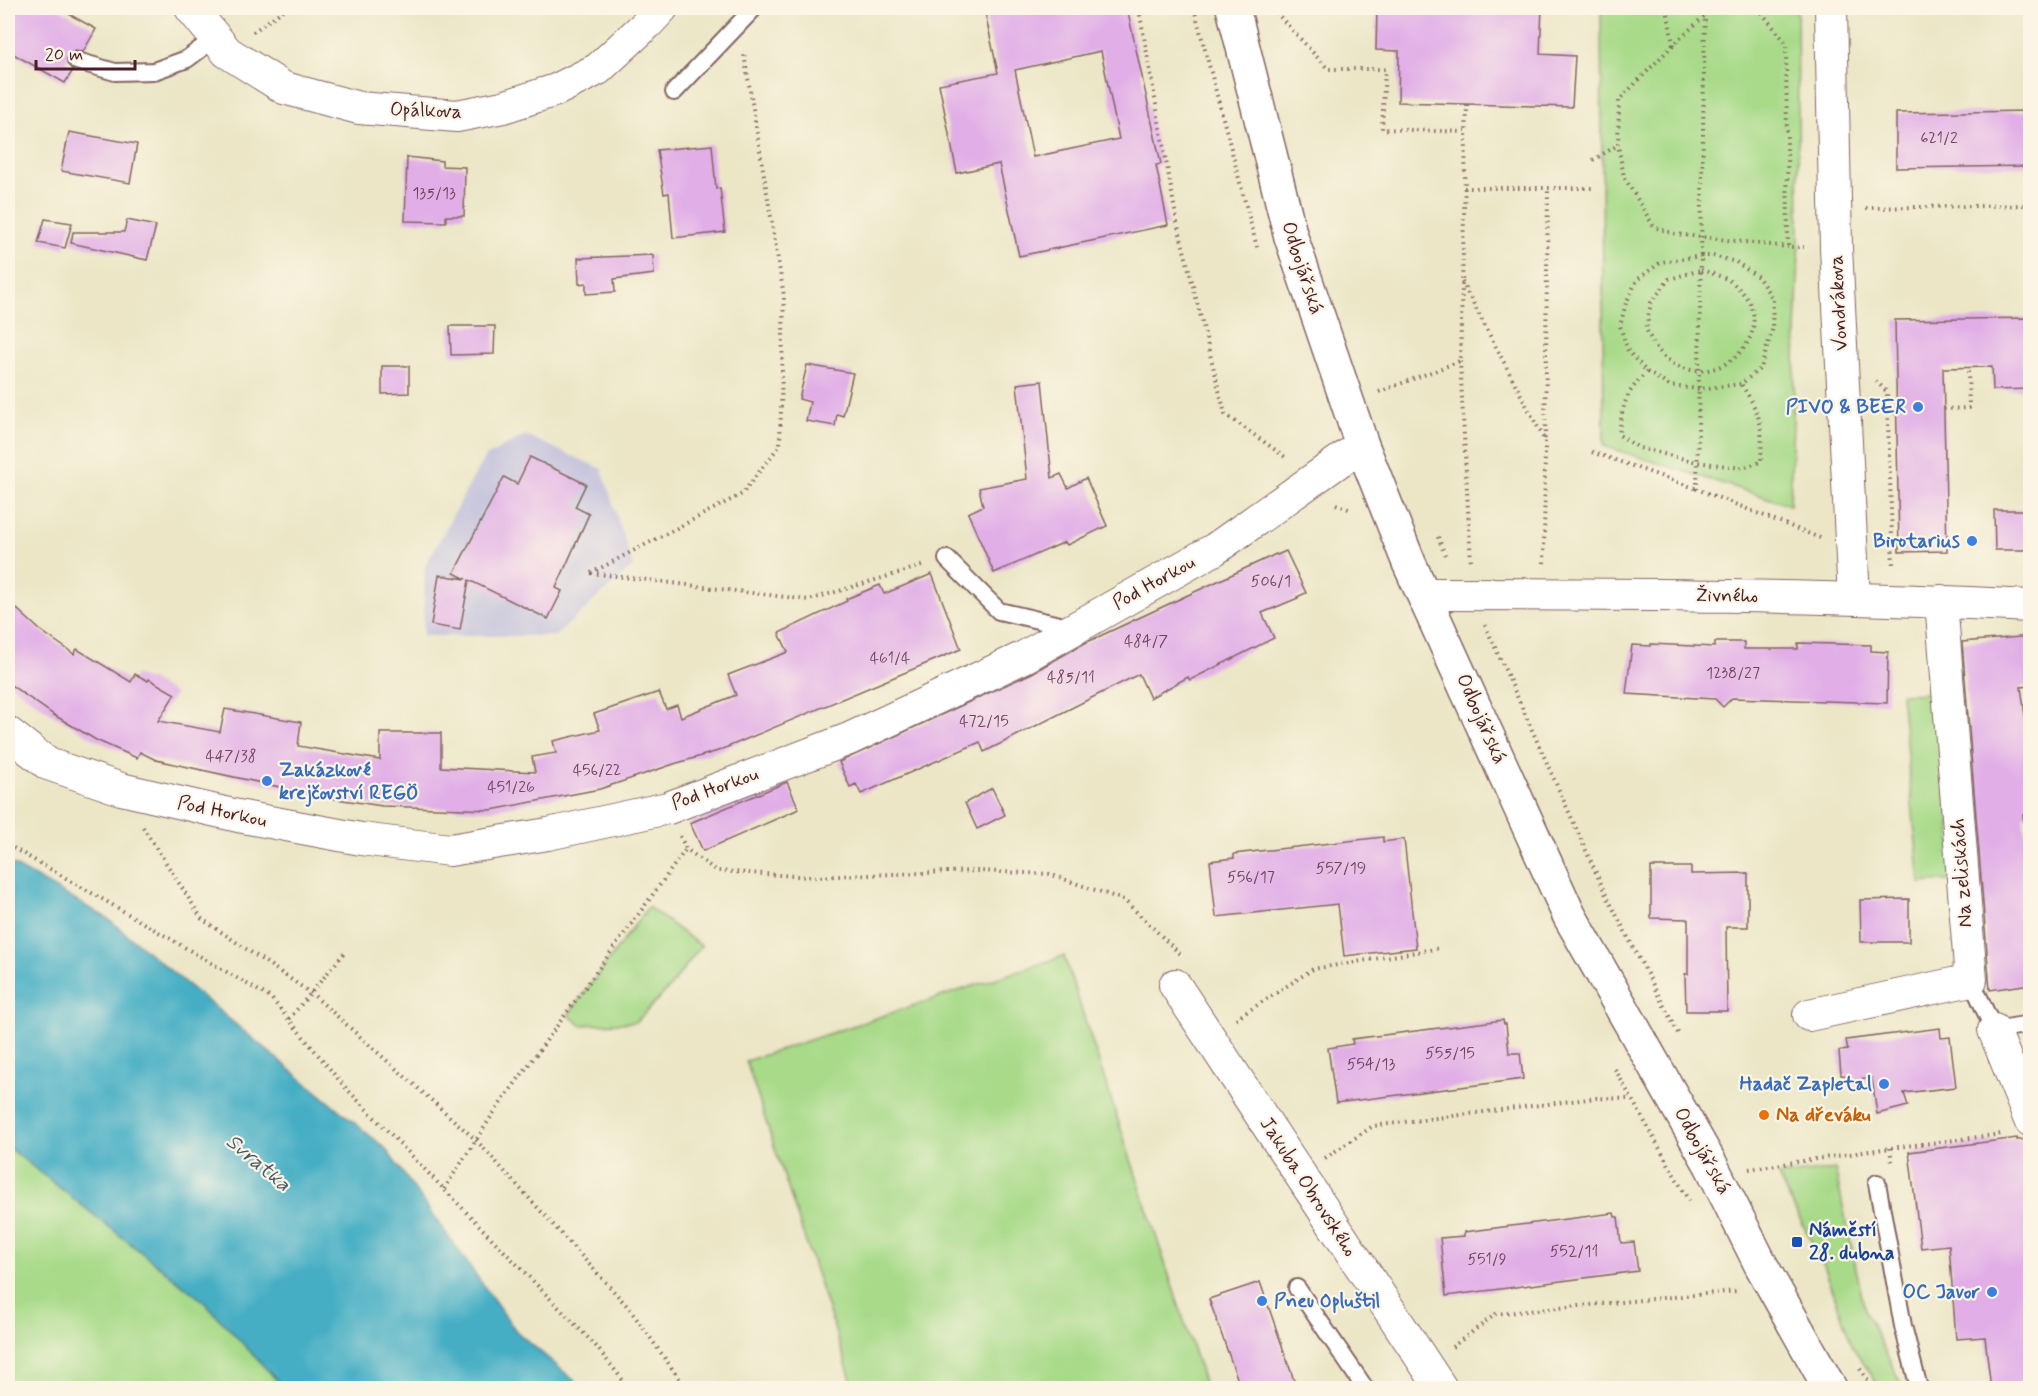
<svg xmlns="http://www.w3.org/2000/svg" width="2038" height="1396" font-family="Mynerve,sans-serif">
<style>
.industrial{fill:#c2c1dc}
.green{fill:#a8da89;stroke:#797c5a;stroke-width:1.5}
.water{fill:#45aec4;stroke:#486678;stroke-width:1.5}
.building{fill:#e1aee7;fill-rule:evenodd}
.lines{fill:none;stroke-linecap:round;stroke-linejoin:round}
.lane-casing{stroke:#836562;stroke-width:20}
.street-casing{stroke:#836562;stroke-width:34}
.secondary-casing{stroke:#836562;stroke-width:36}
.path{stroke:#836562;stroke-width:4;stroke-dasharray:1.5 4.5;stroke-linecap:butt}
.lane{stroke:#fff;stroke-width:16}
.street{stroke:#fff;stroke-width:32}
.secondary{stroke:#fff;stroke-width:33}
.shop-dot{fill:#3f7fe0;stroke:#fcf5e5;stroke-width:2}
.food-dot{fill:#e8710a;stroke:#fcf5e5;stroke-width:2}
.transit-dot{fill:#1a4fb4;stroke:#fcf5e5;stroke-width:2}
.labels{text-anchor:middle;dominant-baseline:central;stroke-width:4.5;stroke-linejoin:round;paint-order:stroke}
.number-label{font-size:16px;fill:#70435a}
.street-label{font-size:20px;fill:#4a1f2b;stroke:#fcf5e5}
.shop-label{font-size:20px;font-weight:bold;fill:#366cbe;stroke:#fcf5e5;text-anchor:end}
.food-label{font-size:20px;font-weight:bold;fill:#c56008;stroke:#fcf5e5;text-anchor:start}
.transit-label{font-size:20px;font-weight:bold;fill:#164399;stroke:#fcf5e5;text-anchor:start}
.water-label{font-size:21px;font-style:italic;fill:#485868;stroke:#fcf5e5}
</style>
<rect width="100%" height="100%" fill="#fcf5e5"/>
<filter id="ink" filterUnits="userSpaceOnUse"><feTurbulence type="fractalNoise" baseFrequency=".0167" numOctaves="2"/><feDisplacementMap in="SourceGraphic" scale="12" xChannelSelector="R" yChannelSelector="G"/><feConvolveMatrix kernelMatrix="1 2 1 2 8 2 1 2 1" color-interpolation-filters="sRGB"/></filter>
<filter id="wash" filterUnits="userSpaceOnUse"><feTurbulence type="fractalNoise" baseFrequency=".008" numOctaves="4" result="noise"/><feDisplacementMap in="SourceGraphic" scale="24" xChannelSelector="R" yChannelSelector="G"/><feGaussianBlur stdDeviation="1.35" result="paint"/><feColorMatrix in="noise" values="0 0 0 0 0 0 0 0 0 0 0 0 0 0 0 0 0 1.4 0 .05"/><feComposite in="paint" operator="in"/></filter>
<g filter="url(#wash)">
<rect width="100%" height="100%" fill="#ece6c7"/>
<polygon class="industrial" points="525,435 602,469 633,566 555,636 423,636 425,566 484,458"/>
<g class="green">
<polygon points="1601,8 1797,8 1799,247 1790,505 1604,446"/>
<polygon points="1938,693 1955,880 1920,883 1901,694"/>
<polygon points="648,907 701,946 670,987 636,1022 581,1025 568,1015"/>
<polygon points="1064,956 1206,1388 854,1388 746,1061"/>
<polygon points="8,1147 203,1301 284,1388 8,1388"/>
<polygon points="1835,1169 1865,1311 1903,1388 1880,1388 1852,1346 1825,1268 1778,1176"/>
</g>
<polygon class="water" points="8,862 107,918 385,1148 516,1331 583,1388 284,1388 203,1301 8,1147"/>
<g id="blocks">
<g class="building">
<polygon points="8,8 58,8 96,29 83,52 74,51 67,58 67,64 73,70 65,83 8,51"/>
<path d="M984,8H1127L1161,164L1156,165L1168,225L1019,256L999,164L957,173L939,84L998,73ZM1101,51L1119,139L1033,157L1015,70Z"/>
<polygon points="1377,8 1542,8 1540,54 1575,56 1572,107 1398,102 1399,51 1376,50"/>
<polygon points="2031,111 2031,166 1896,168 1896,113"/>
<polygon points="69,132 137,144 130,183 61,171"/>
<polygon points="712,145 716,189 720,188 725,232 673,238 669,193 664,194 657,150"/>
<polygon points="407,157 442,161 442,166 465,167 464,216 446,216 446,222 405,221"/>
<polygon points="45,219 72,223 65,248 38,243"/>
<polygon points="127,220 156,226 147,260 71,243 73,232 124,232"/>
<polygon points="653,255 654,274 614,279 615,292 586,294 586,283 579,284 578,258"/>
<polygon points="2031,318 2031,389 1993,390 1992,367 1943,368 1947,551 1899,552 1895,320"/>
<polygon points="450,326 495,326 494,354 451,355"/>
<polygon points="807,365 853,373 843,416 837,414 835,426 806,421 810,402 799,399"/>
<polygon points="382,366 409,366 409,393 382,394"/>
<polygon points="1042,381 1052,478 1061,474 1068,488 1086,478 1107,526 1067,545 1065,542 994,573 968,513 983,506 979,488 1027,479 1017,384"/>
<polygon points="530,457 586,484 575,507 589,514 556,588 562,591 548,619 469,580 460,630 431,625 439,575 466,579 454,573 504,477 517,484"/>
<polygon points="1994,510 2031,510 2031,550 1995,550"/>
<polygon points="1286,551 1306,593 1297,597 1298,598 1262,613 1274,638 1190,680 1188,677 1150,698 1139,674 984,752 980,742 861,794 856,784 850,787 839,762 1032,673 1085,643 1276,554 1277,555"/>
<polygon points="932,574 961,649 718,751 674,764 600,789 491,810 382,806 330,798 156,760 140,752 137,758 96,740 54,715 8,683 8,601 40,630 74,654 77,649 131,682 135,674 148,681 149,679 175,694 158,721 220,732 225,709 301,722 298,746 380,760 380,733 441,733 441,767 535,772 532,757 556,753 553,741 600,730 594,714 659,692 666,709 677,705 681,717 736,695 728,675 788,652 779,633 847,601 846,599 880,585 884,594"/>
<polygon points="2031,636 2031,686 2021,687 2029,744 2031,743 2031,815 2023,815 2029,864 2031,864 2031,892 2029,892 2031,984 1990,990 1962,642"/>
<polygon points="1715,642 1744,642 1744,649 1798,649 1798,643 1871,645 1871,651 1888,652 1887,703 1732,698 1723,707 1715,699 1626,694 1632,645 1651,646 1651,644 1715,647"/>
<polygon points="787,782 799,809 703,851 690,823"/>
<polygon points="992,788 1005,815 977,829 965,803"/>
<polygon points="1383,837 1383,842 1404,839 1416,948 1344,956 1338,904 1216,917 1210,861 1234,858 1234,854"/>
<polygon points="1651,867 1691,867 1691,874 1748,873 1748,927 1726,927 1727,1011 1686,1011 1685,974 1688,974 1688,919 1651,918"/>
<polygon points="1909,899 1909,942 1861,942 1860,900"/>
<polygon points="1503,1020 1504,1024 1506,1024 1509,1053 1520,1053 1523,1079 1336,1103 1328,1048 1353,1044 1352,1039"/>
<polygon points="1940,1028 1941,1038 1950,1037 1956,1087 1904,1093 1908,1106 1877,1114 1872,1078 1850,1081 1850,1076 1841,1075 1839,1051 1848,1050 1846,1040"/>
<polygon points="2017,1138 2017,1140 2031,1139 2031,1389 1991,1389 1985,1337 1956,1339 1949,1245 1921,1248 1909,1152"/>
<polygon points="1614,1213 1615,1217 1618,1217 1621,1243 1634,1242 1638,1271 1446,1296 1440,1238 1464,1236 1464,1232"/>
<polygon points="1260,1282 1297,1389 1241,1389 1209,1299"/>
</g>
</g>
</g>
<g filter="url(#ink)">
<use href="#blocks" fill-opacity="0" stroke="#836562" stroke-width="1.5"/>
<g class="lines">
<defs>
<g id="lane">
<polyline points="77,61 115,72 154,71 187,59 215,38"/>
<polyline points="674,92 754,8"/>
<polyline points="947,559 999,611 1072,628"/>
<polyline points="1971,980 1994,1030 2030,1024"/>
<polyline points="1877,1183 1903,1326 1919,1388"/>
<polyline points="1297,1288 1365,1388"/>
</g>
<g id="street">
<polyline points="191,8 227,52 284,88 359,108 457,116 503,107 556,90 598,69 649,22 662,8"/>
<polyline points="1831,8 1836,248 1854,598"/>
<path d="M1424,594C1626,594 1829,595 2030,606"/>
<polyline points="8,733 48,764 121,789 238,816 361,839 450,850 548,834 668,808 849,739 1024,657 1215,549 1362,445"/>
<polyline points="1175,985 1441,1388"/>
<polyline points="1809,1015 1971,980 1941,601"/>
<polyline points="1994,1030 2030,1120"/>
</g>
<polyline id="secondary" points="1233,8 1291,237 1362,445 1409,563 1569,915 1711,1165 1761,1265 1830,1388"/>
</defs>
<use href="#lane" class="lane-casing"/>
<use href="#street" class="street-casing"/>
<use href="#secondary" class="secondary-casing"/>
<g class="path">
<polyline points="1194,8 1258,251"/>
<polyline points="1272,8 1328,69 1385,69 1382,129 1465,132"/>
<polyline points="1667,8 1673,45 1713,8"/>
<polyline points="1758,8 1786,43 1788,247 1804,247"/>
<polyline points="1139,9 1177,222 1225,414 1288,459"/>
<polyline points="1705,14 1697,489 1820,538"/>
<polyline points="253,32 286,8"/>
<polyline points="1673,45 1619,100 1618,145 1624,177 1654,227 1675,234 1788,247"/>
<polyline points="1593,160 1618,145"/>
<polyline points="1464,188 1593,188"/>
<polyline points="1866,208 2030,205"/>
<polygon points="1701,256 1713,256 1736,262 1758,277 1773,299 1772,330 1761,368 1741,384 1699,389 1670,386 1647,372 1628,351 1620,326 1626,303 1637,280 1661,262"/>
<path d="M1701,270C1710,273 1723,276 1731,282C1790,326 1720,395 1671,362C1659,354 1652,342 1646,329L1651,303L1669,279Z"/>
<polyline points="1462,282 1545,441 1544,564"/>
<polyline points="1460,361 1471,564"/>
<path d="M1647,372C1625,393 1622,406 1619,435L1639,448L1697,462L1742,468L1761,462C1763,424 1761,415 1741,384"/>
<polyline points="1876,381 1887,392 1893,567"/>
<polyline points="1379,392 1460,361 1467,104"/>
<polyline points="1944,409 1969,408 1968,368"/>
<polyline points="1887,413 1896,413"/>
<polyline points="1545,439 1548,188"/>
<polyline points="1592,452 1697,489"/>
<polyline points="1336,504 1351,510"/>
<polyline points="1438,537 1445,555"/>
<polyline points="591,573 742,494 780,445 784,296 744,54"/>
<polyline points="591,573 809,600 925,565"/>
<polyline points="1485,625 1606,895 1678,1033"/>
<polyline points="143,827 202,919 311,993 476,1140 629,1308 686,1388"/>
<polyline points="680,836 686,849 717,871 812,877 976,871 1049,874 1124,900 1180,954"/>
<polyline points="8,845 111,904 271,998 344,1086 595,1345 629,1388"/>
<polyline points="289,1019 346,951"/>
<polyline points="1236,1019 1313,969 1441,948"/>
<polyline points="1615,1069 1689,1201"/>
<polyline points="1890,1148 1892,1162"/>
<polyline points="1325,1158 1373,1126 1596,1098 1631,1099"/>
<polyline points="1749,1169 1890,1148 2003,1134"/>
<polyline points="444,1189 495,1111 686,849"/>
<polyline points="1452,1347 1496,1314 1736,1291"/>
<polyline points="1860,1369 1873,1388"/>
</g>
<use href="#lane" class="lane"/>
<use href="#street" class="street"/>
<use href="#secondary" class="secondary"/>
</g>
</g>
<g class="shop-dot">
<circle cx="1918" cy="407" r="6"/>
<circle cx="1972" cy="541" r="6"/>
<circle cx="267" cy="781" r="6"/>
<circle cx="1884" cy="1084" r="6"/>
<circle cx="1992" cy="1292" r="6"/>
<circle cx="1262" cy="1301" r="6"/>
</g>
<circle class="food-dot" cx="1764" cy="1115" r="6"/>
<rect class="transit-dot" x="1791" y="1236" width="12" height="12" rx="3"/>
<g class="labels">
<g class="number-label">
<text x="1939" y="138">621/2</text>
<text x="434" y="193">135/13</text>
<text x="1271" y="581">506/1</text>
<text x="1146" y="641">484/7</text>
<text x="890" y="658">461/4</text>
<text x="1733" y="673">1238/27</text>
<text x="1071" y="677">485/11</text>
<text x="984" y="721">472/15</text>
<text x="231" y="756">447/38</text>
<text x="597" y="770">456/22</text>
<text x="511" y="787">451/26</text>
<text x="1341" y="868">557/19</text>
<text x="1251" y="877">556/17</text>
<text x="1450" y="1053">555/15</text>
<text x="1371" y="1064">554/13</text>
<text x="1574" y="1251">552/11</text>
<text x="1487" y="1259">551/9</text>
</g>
<g class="street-label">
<text transform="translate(426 111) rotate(2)">Opálkova</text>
<text transform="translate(1302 268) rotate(72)">Odbojářská</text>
<text transform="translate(1839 303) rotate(-93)">Vondrákova</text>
<text transform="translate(1154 583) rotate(-29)">Pod Horkou</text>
<text transform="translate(1727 596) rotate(1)">Živného</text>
<text transform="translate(1481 719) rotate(66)">Odbojářská</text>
<text transform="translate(715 789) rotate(-20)">Pod Horkou</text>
<text transform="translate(222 812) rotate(12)">Pod Horkou</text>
<text transform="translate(1962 873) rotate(-94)">Na zeliskách</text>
<text transform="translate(1702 1151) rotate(61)">Odbojářská</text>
<text transform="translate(1308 1187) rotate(57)">Jakuba Obrovského</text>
</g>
<g class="shop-label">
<text x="1906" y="407">PIVO &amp; BEER</text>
<text x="1960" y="541">Birotarius</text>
<text x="279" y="770" text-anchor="start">Zakázkové<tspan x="279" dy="23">krejčovství REGÖ</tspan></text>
<text x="1872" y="1084">Hadač Zapletal</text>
<text x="1980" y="1292">OC Javor</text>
<text x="1274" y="1301" text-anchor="start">Pneu Opluštil</text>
</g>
<g class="food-label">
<text x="1776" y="1115">Na dřeváku</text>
</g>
<g class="transit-label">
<text x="1809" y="1230">Náměstí<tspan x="1809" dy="23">28. dubna</tspan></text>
</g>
<g class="water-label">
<text transform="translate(258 1163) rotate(40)">Svratka</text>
</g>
</g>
<rect width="2038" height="1396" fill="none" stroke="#fcf5e5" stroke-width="30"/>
<path d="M36 60v9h99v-9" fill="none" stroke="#4a1f2b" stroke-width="3"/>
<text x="45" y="60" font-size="18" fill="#4a1f2b" stroke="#fcf5e5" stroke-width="4.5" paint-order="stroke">20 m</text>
</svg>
